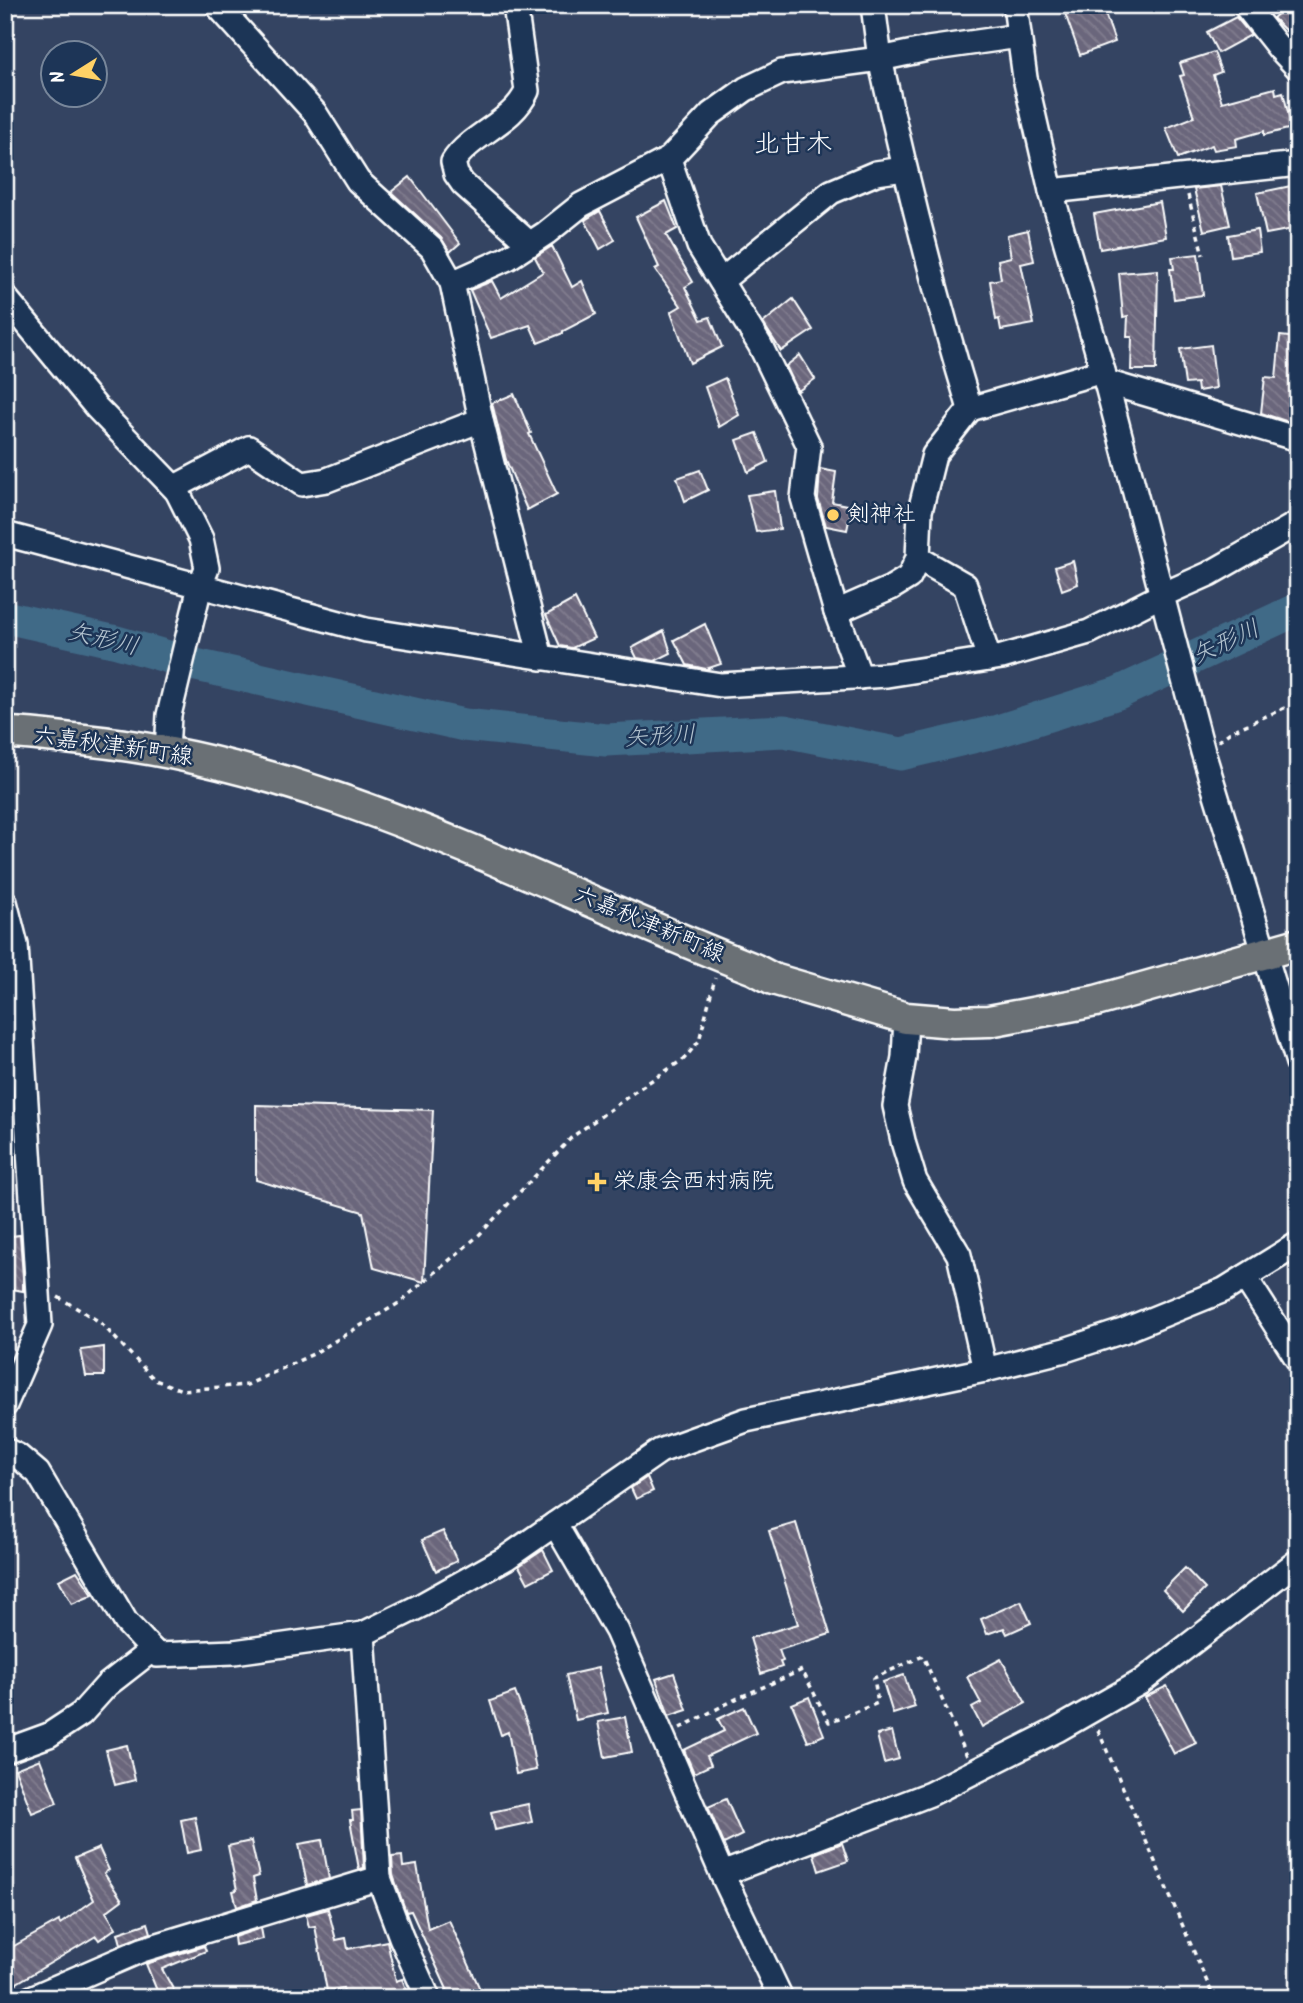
<svg xmlns="http://www.w3.org/2000/svg" width="1303" height="2003" font-family="Kalam,'Klee One',sans-serif">
<style>
.lines{fill:none;stroke-linecap:round;stroke-linejoin:round}
.river{stroke:#406a87;stroke-width:33}
.building{fill:url(#building-back-hatch);stroke:#fff;stroke-width:2}
.minor-casing{stroke:#fff;stroke-width:28}
.major-casing{stroke:#fff;stroke-width:35}
.path{stroke:#fff;stroke-width:3.5;stroke-dasharray:5 5;stroke-linecap:butt}
.minor{stroke:#1d3557;stroke-width:23}
.major{stroke:#6a7074;stroke-width:30}
.poi-dot{fill:#ffd166;stroke:#1d3557;stroke-width:2.5}
.labels{text-anchor:middle;dominant-baseline:central;stroke-width:5;stroke-linejoin:round;paint-order:stroke}
.poi-label{font-size:23px;fill:#fff;stroke:#1d3557;text-anchor:start}
.street-label{font-size:23px;fill:#fff;stroke:#1d3557}
.water-label{font-size:24px;font-style:italic;fill:#b3c3cf;stroke:#1d3557}
.quarter-label{font-size:26px;fill:#fff;stroke:#1d3557}
</style>
<defs>
<pattern id="building-back-hatch" width="6" height="6" patternUnits="userSpaceOnUse" patternTransform="scale(1.75)"><rect width="6" height="6" fill="#6b667b"/><path d="M-1 5l2 2M0 0l6 6M5-1l2 2" fill="none" stroke="#817d8f"/></pattern>
</defs>
<rect width="100%" height="100%" fill="#344462"/>
<filter id="ink" filterUnits="userSpaceOnUse"><feTurbulence type="fractalNoise" baseFrequency=".0143" numOctaves="2"/><feDisplacementMap in="SourceGraphic" scale="14" xChannelSelector="R" yChannelSelector="G"/><feConvolveMatrix kernelMatrix="1 2 1 2 8 2 1 2 1" color-interpolation-filters="sRGB"/></filter>
<g filter="url(#ink)">
<g class="lines">
<polyline class="river" points="5,617 117,642 196,665 464,725 606,740 784,731 901,754 998,731 1118,693 1298,609"/>
</g>
<g class="building">
<polygon points="1062,5 1102,5 1115,42 1080,55"/>
<polygon points="1288,5 1298,5 1298,43 1273,18"/>
<polygon points="1236,17 1251,35 1218,53 1207,32"/>
<polygon points="1214,52 1221,72 1213,75 1222,102 1275,88 1276,94 1283,92 1292,128 1264,135 1264,131 1236,139 1237,146 1214,150 1212,145 1178,158 1166,128 1194,117 1180,76 1184,75 1180,63"/>
<polygon points="410,177 460,243 450,252 441,238 391,192"/>
<polygon points="1221,186 1230,225 1204,231 1194,189"/>
<polygon points="1291,186 1298,228 1266,234 1257,193"/>
<polygon points="666,201 677,229 666,235 693,282 685,287 701,320 710,317 722,347 690,363 671,312 681,306 655,269 659,267 636,217"/>
<polygon points="1160,202 1166,237 1100,249 1094,214"/>
<polygon points="600,211 615,240 600,249 585,220"/>
<polygon points="1028,230 1034,261 1021,264 1034,324 1001,330 999,319 996,320 990,281 1001,279 998,260 1011,257 1007,235"/>
<polygon points="1257,230 1260,252 1231,256 1228,235"/>
<polygon points="552,246 572,287 582,281 596,314 563,331 563,333 538,343 530,325 491,338 470,290 492,281 501,298 543,272 535,257"/>
<polygon points="1198,254 1203,295 1174,299 1170,269 1174,269 1172,257"/>
<polygon points="1158,270 1156,370 1131,370 1132,337 1127,337 1128,316 1123,317 1119,273"/>
<polygon points="793,299 813,330 781,351 763,323"/>
<polygon points="1280,336 1298,338 1298,360 1289,422 1261,413 1265,377 1276,378"/>
<polygon points="1211,345 1216,388 1198,391 1197,383 1185,384 1180,349"/>
<polygon points="800,355 815,379 798,391 786,366"/>
<polygon points="725,378 739,415 719,427 705,387"/>
<polygon points="514,394 531,433 529,434 557,494 527,510 506,460 492,403"/>
<polygon points="757,433 768,462 748,472 737,440"/>
<polygon points="820,469 836,472 832,502 852,506 847,530 826,526 818,499"/>
<polygon points="700,470 708,490 685,501 677,478"/>
<polygon points="775,491 780,529 756,532 747,495"/>
<polygon points="1073,561 1078,584 1062,590 1055,567"/>
<polygon points="575,599 594,638 572,648 560,646 546,615"/>
<polygon points="705,624 721,664 706,669 687,665 674,640"/>
<polygon points="664,631 671,653 655,661 637,658 632,648"/>
<polygon points="256,1105 433,1110 424,1282 374,1268 363,1212 256,1180"/>
<polygon points="20,1235 23,1277 23,1291 5,1288 5,1237"/>
<polygon points="104,1347 104,1376 86,1376 81,1350"/>
<polygon points="647,1477 653,1491 636,1499 631,1488"/>
<polygon points="796,1523 830,1634 779,1650 783,1661 780,1662 782,1667 761,1674 750,1638 798,1624 769,1531"/>
<polygon points="443,1531 457,1561 436,1571 422,1540"/>
<polygon points="543,1550 553,1570 528,1583 519,1566"/>
<polygon points="1185,1568 1205,1589 1183,1611 1163,1590"/>
<polygon points="77,1571 93,1595 72,1604 59,1580"/>
<polygon points="1021,1601 1031,1623 1007,1634 1004,1628 987,1634 981,1619"/>
<polygon points="1001,1659 1026,1703 982,1727 972,1708 981,1703 967,1677"/>
<polygon points="598,1668 608,1713 576,1720 566,1675"/>
<polygon points="674,1673 687,1710 669,1716 656,1679"/>
<polygon points="904,1675 915,1707 893,1714 883,1682"/>
<polygon points="1167,1686 1196,1743 1174,1754 1145,1697"/>
<polygon points="515,1692 528,1726 536,1770 516,1774 508,1732 501,1735 490,1701"/>
<polygon points="809,1697 824,1735 808,1742 792,1704"/>
<polygon points="744,1707 756,1733 707,1756 711,1765 694,1773 684,1750 724,1731 718,1719"/>
<polygon points="625,1717 632,1752 605,1757 598,1722"/>
<polygon points="892,1731 899,1759 884,1763 877,1735"/>
<polygon points="127,1745 135,1780 115,1785 106,1750"/>
<polygon points="40,1759 57,1803 32,1813 15,1769"/>
<polygon points="726,1799 742,1835 724,1844 708,1807"/>
<polygon points="528,1804 532,1822 495,1830 491,1812"/>
<polygon points="361,1810 364,1868 359,1869 350,1820 353,1820 352,1811"/>
<polygon points="195,1817 201,1850 187,1853 181,1820"/>
<polygon points="322,1840 329,1879 307,1885 299,1844"/>
<polygon points="251,1841 259,1876 253,1878 257,1900 237,1907 233,1891 237,1890 228,1846"/>
<polygon points="842,1843 848,1861 819,1871 814,1854"/>
<polygon points="99,1848 109,1870 104,1873 122,1900 106,1912 116,1928 99,1940 96,1936 5,1990 5,1951 59,1921 60,1924 94,1900 75,1858"/>
<polygon points="402,1856 403,1867 417,1865 428,1929 449,1920 484,1998 451,1998 411,1911 406,1912 393,1875 392,1857"/>
<polygon points="328,1909 336,1940 346,1938 348,1949 387,1941 396,1981 402,1979 408,1994 399,1998 346,1998 343,1988 327,1991 315,1926 309,1927 306,1915"/>
<polygon points="148,1923 151,1933 121,1944 118,1933"/>
<polygon points="261,1928 263,1939 235,1945 234,1937"/>
<polygon points="204,1946 206,1951 162,1969 178,1998 160,1998 146,1964"/>
</g>
<g class="lines">
<defs>
<g id="minor">
<polyline points="217,5 315,113 358,181 432,248 452,283 481,420 541,658"/>
<path d="M515,5L527,91C513,123 472,133 453,162L456,174L463,184L530,244"/>
<polyline points="873,5 880,59 928,49 1019,36"/>
<polyline points="1015,5 1025,78 1051,191 1106,382 1203,752 1298,1063"/>
<polyline points="1245,5 1279,48 1298,68"/>
<polyline points="669,159 699,246 760,345 809,446 803,498 836,612 860,677"/>
<polyline points="1051,191 1298,164"/>
<polyline points="721,281 831,192 876,173 904,169"/>
<path d="M452,283L508,258L546,233L581,205L669,159L711,114L746,89L782,72L880,59C906,177 935,294 970,409L934,455L920,511L918,558L909,577L891,588L836,612"/>
<polyline points="5,297 96,407 177,491 201,539 207,568 200,586 169,715 167,752"/>
<polyline points="1106,382 1298,439"/>
<polyline points="970,409 1103,371"/>
<polyline points="177,491 179,485 249,448 302,484 327,480 481,420"/>
<polyline points="5,534 366,630 721,685 887,675 1002,657 1089,632 1162,595 1209,574 1298,523"/>
<polyline points="918,558 965,585 989,659"/>
<polyline points="5,902 16,945 40,1325 5,1405"/>
<polyline points="906,1018 904,1057 895,1106 904,1145 915,1181 959,1255 985,1370"/>
<polyline points="1245,1277 1298,1360"/>
<polyline points="5,1450 18,1456 38,1473 126,1622 157,1655 234,1652 363,1634 422,1605 506,1558 660,1451 746,1420 985,1370 1065,1350 1123,1331 1224,1290 1298,1244"/>
<polyline points="555,1524 617,1631 722,1874 781,1998"/>
<polyline points="363,1634 379,1878 401,1937 428,1998"/>
<polyline points="5,1751 49,1735 81,1714 107,1685 152,1650"/>
<polyline points="722,1874 930,1794 1057,1730 1141,1682 1298,1561"/>
<polyline points="31,1998 142,1950 379,1878"/>
</g>
<path id="major" d="M5,733C31,733 58,738 84,740C323,764 535,884 754,969L773,979L906,1018L954,1022L989,1021L1096,1001L1298,944"/>
</defs>
<use href="#minor" class="minor-casing"/>
<use href="#major" class="major-casing"/>
<g class="path">
<polyline points="1188,195 1203,255"/>
<polyline points="1218,741 1232,731 1298,702"/>
<polyline points="58,1297 100,1322 155,1380 182,1390 247,1385 313,1354 399,1303 478,1236 572,1137 640,1088 684,1059 699,1041 715,978"/>
<polyline points="680,1728 736,1699 802,1670 829,1722 878,1703 874,1678 923,1656 967,1756"/>
<polyline points="1098,1730 1214,1998"/>
</g>
<use href="#minor" class="minor"/>
<use href="#major" class="major"/>
</g>
</g>
<g class="poi-dot">
<circle cx="833" cy="515" r="7"/>
<path d="M593.5 1171.5h7v7h7v7h-7v7h-7v-7h-7v-7h7z"/>
</g>
<g class="labels">
<g class="poi-label">
<text x="847" y="515">剣神社</text>
<text x="613" y="1182">栄康会西村病院</text>
</g>
<g class="street-label">
<text transform="translate(113 747) rotate(8)">六嘉秋津新町線</text>
<text transform="translate(649 925) rotate(23)">六嘉秋津新町線</text>
</g>
<g class="water-label">
<text transform="translate(103 640) rotate(13)">矢形川</text>
<text transform="translate(1226 643) rotate(-25)">矢形川</text>
<text transform="translate(660 737) rotate(-3)">矢形川</text>
</g>
<g class="quarter-label">
<text x="793" y="145">北甘木</text>
</g>
</g>
<rect width="1303" height="2003" fill="none" stroke="#1d3557" stroke-width="28"/>
<rect x="14" y="14" width="1275" height="1975" fill="none" stroke="#fff" stroke-width="2.5" filter="url(#ink)"/>
<g transform="translate(74 74) rotate(259)"><circle r="33" fill="#1d3557" stroke="#77869a" stroke-width="2"/>
<path d="M0-5L12 26L0 18L-12 26Z" fill="#ffd166"/>
<text y="-10" font-size="19" font-weight="bold" text-anchor="middle" fill="#ffffff">N</text>
</g>
</svg>
